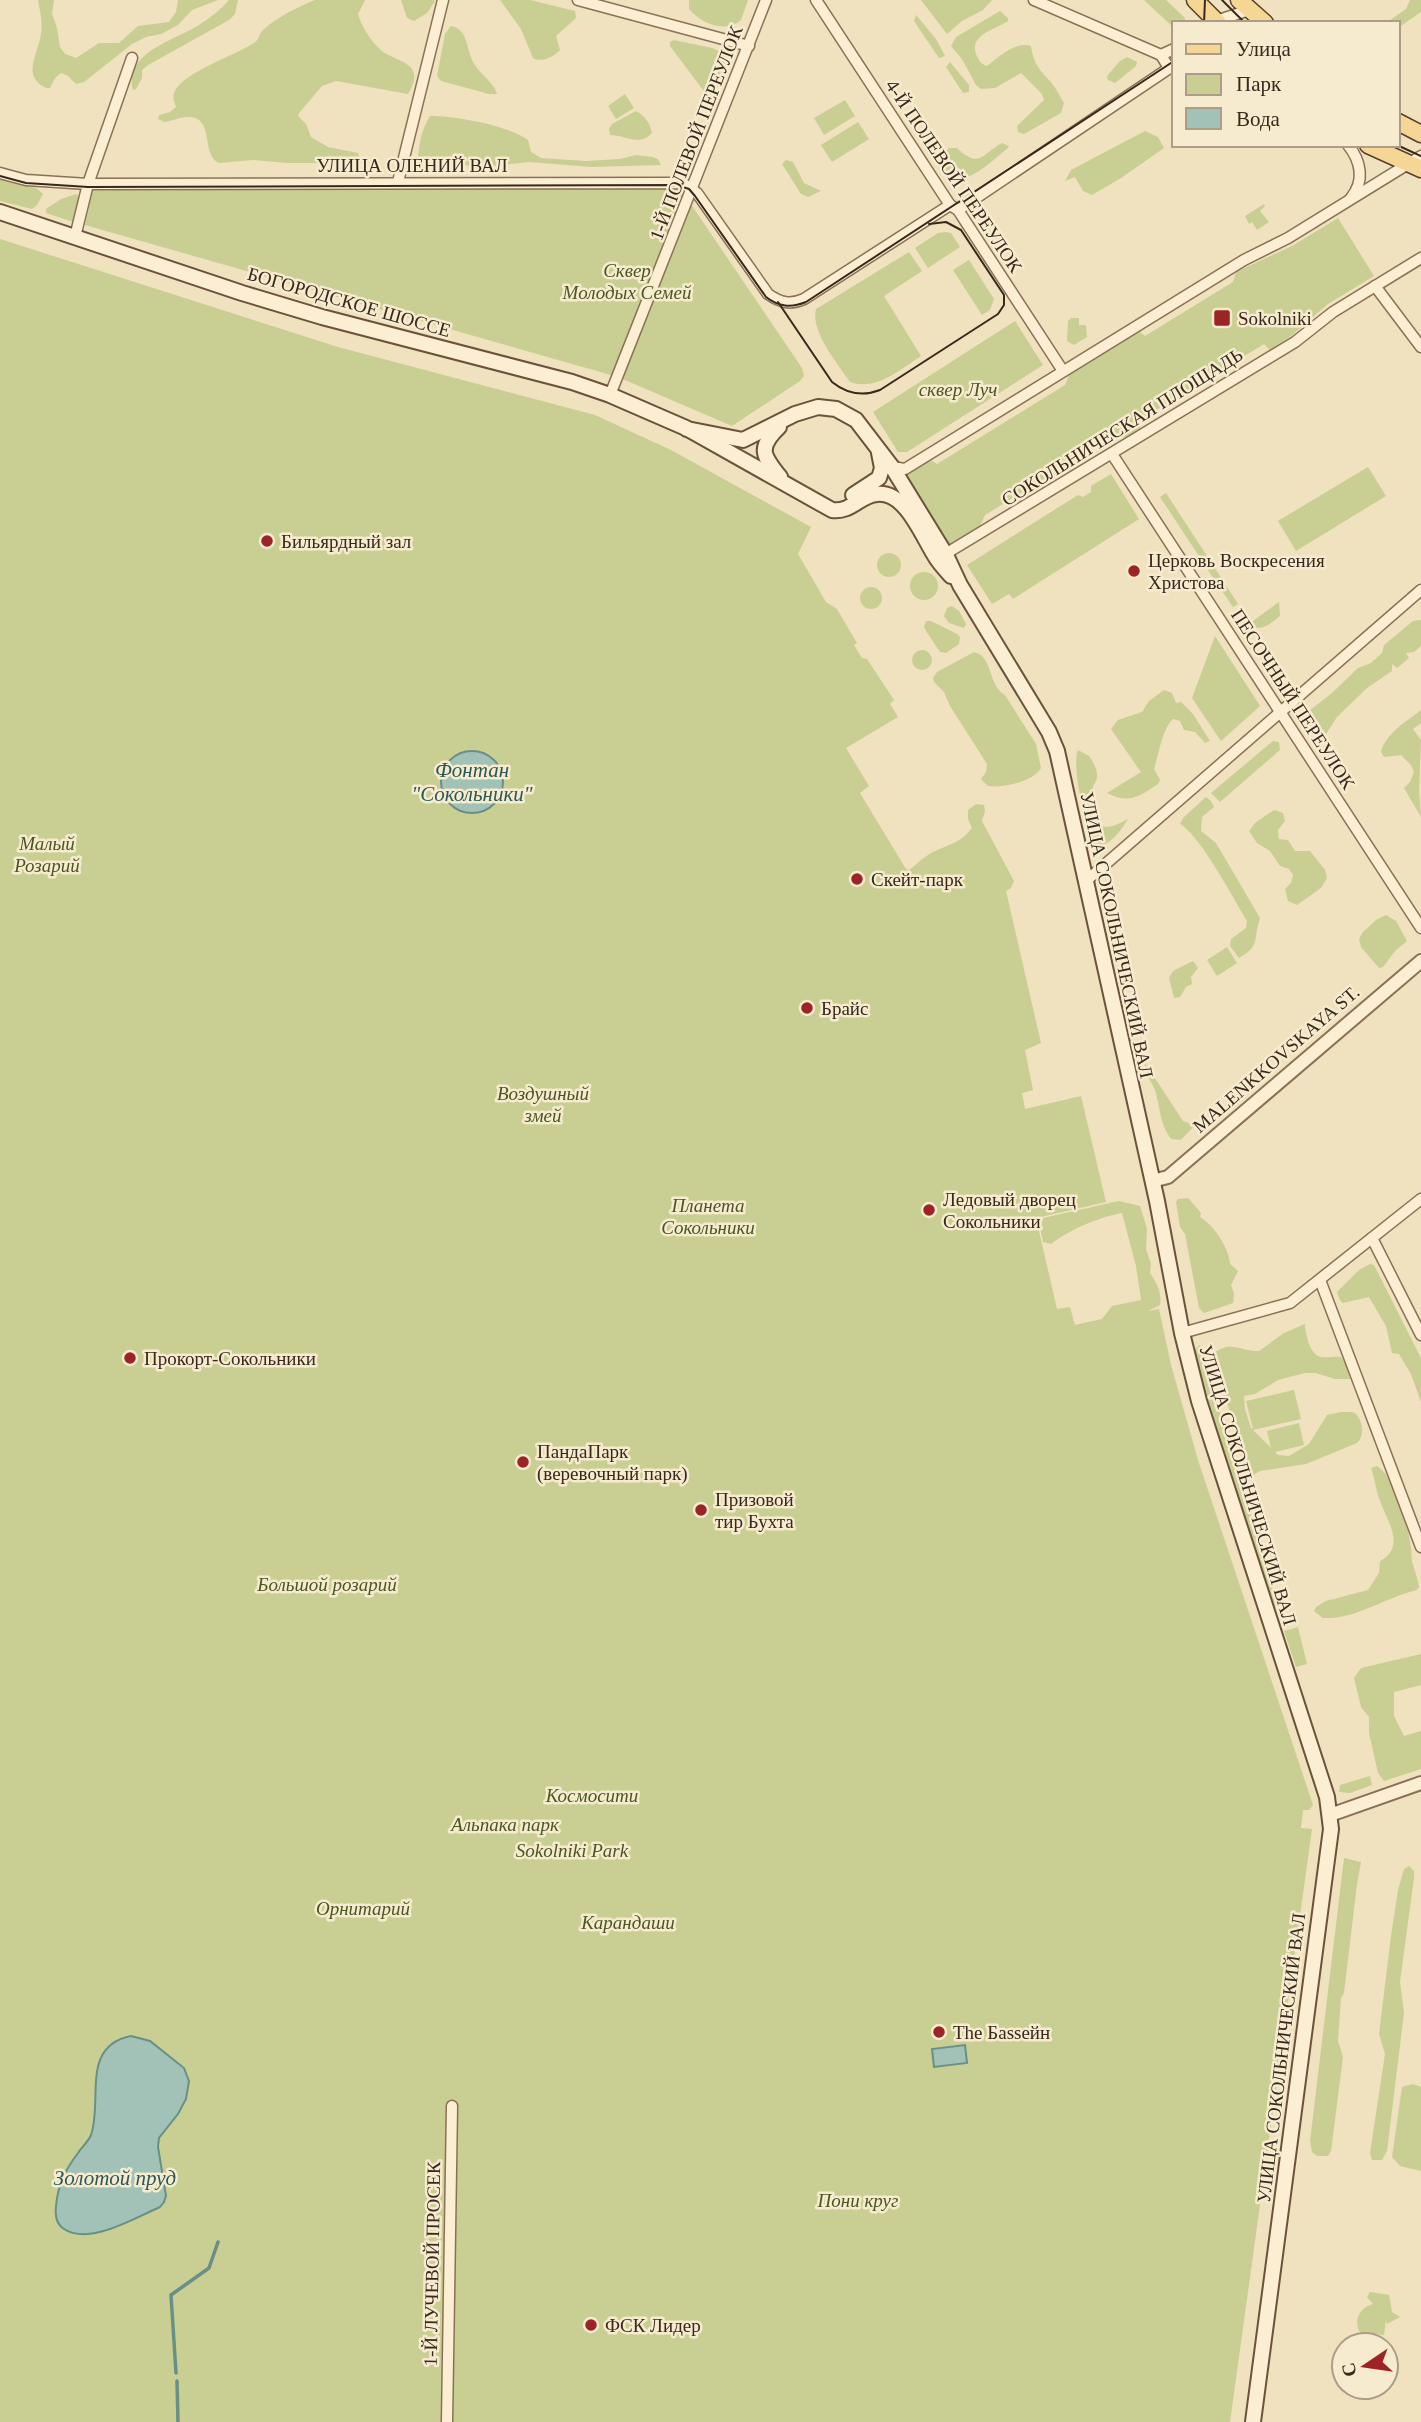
<svg xmlns="http://www.w3.org/2000/svg" width="1421" height="2422" font-family="'Times New Roman',serif">
<style>
.green{fill:#c9cf92}
.water{fill:#a2c2b8;stroke:#699086;stroke-width:2}
.lines{fill:none;stroke-linecap:round;stroke-linejoin:round}
.stream{stroke:#699086;stroke-width:3.5}
.minor-casing{stroke:#8a7156;stroke-width:13}
.tertiary-casing{stroke:#8a7156;stroke-width:16}
.secondary-casing{stroke:#6b523a;stroke-width:18}
.primary-casing{stroke:#573f2b;stroke-width:19}
.minor{stroke:#fbeed2;stroke-width:10}
.tertiary{stroke:#fbeed2;stroke-width:12}
.secondary{stroke:#fbeed2;stroke-width:14}
.primary{stroke:#f6d694;stroke-width:16}
.tram{stroke:#38291c;stroke-width:2}
.poi-dot{fill:#9c2326;stroke:#f7ebcf;stroke-width:2.5}
.labels{text-anchor:middle;dominant-baseline:central;stroke-width:5;stroke-linejoin:round;paint-order:stroke}
.street-label{font-size:19px;fill:#38291c;stroke:#f7ebcf}
.park-label{font-size:19px;font-style:italic;fill:#4a5621;stroke:#f7ebcf}
.poi-label{font-size:19px;fill:#38291c;stroke:#f7ebcf;text-anchor:start}
.water-label{font-size:21px;font-style:italic;fill:#2a5955;stroke:#f7ebcf}
</style>
<rect width="100%" height="100%" fill="#f0e1bf"/>
<g class="green">
<path d="M38,0H54L52,14L57,28L60,47L65,54L76,58L99,43H119L138,26L169,22L176,12L178,0H218L192,10L178,25L161,34L146,37L132,44L84,82L76,84L68,76L61,73L55,78L50,88H46C21,76 38,55 41,34C43,23 40,11 38,0Z"/>
<path d="M229,0H238L235,14L229,20L148,65L142,70V78L136,89L133,90C124,52 174,41 199,25C210,18 220,10 229,0Z"/>
<path d="M315,0H365L358,14C361,26 372,43 382,51C398,63 427,62 408,94L336,81L322,86L300,112L298,116L306,124L311,137L328,147L358,153L362,163H286L253,160L219,163C200,154 216,116 187,117C180,117 172,121 165,122L158,119L159,115L170,112L176,107C174,102 172,97 175,91C184,72 236,55 254,43C259,40 259,34 263,30C277,17 298,7 315,0Z"/>
<polygon points="401,0 434,0 435,1 427,13 414,21 407,18"/>
<path d="M500,0H530L575,11L576,18L556,36L560,50C553,57 542,63 533,58L521,29Z"/>
<path d="M689,0H748L741,20C724,34 701,23 689,9Z"/>
<polygon points="921,0 992,0 983,10 962,21 947,34"/>
<polygon points="1144,0 1166,0 1185,18 1185,23 1174,23 1174,28"/>
<polygon points="1410,0 1421,0 1421,12 1398,28 1398,23 1386,23 1406,9"/>
<path d="M1000,11L1008,18V21C996,29 969,35 976,54C979,61 981,64 987,66C1000,56 1015,41 1031,46C1033,63 1040,71 1051,82C1056,88 1060,97 1064,103L1061,113L1024,134L1018,132L1017,126L1044,100L1042,94L1021,73L995,88L981,89L976,85L962,59L951,46L956,37Z"/>
<polygon points="916,15 936,39 945,56 939,58 914,21"/>
<path d="M451,26C468,29 466,48 473,62C479,74 494,82 497,94H489L441,81L437,76L445,34Z"/>
<path d="M674,40L712,48L723,53C729,66 720,83 713,95L709,97L706,94L670,46V42Z"/>
<polygon points="1127,57 1137,62 1136,66 1115,83 1108,80 1107,76 1120,61"/>
<polygon points="950,62 969,85 969,92 963,93 946,67"/>
<polygon points="625,94 634,108 616,119 608,106"/>
<polygon points="845,100 855,116 824,135 814,118"/>
<path d="M636,111C645,116 650,123 652,133C639,147 626,135 610,135L609,129L612,124Z"/>
<path d="M430,116C456,116 507,125 528,140L531,152L541,158L586,161L620,159L636,155L653,157L658,159L661,165L592,167L529,162L484,167L443,163L418,164C418,148 421,130 430,116Z"/>
<polygon points="858,122 869,139 832,162 821,145"/>
<polygon points="1145,131 1158,137 1164,148 1121,178 1092,195 1083,191 1075,177 1065,181 1071,170"/>
<path d="M1002,143L1009,146L1007,149C992,160 967,188 949,175C942,170 939,166 940,157L949,148H957C979,169 981,155 1002,143Z"/>
<polygon points="786,160 793,162 804,183 821,191 808,197 801,194 782,164"/>
<polygon points="0,179 36,188 43,194 37,205 32,209 0,201"/>
<polygon points="409,187 675,188 684,194 802,368 804,376 800,381 732,426 618,377 85,225 93,190"/>
<polygon points="76,194 80,197 73,222 46,213 46,209 61,199"/>
<polygon points="1264,204 1265,206 1260,211 1269,222 1257,230 1252,222 1249,224 1245,216"/>
<polygon points="1338,218 1374,276 1328,304 1291,336 1270,350 1264,344 1145,417 1139,430 1124,438 1119,433 985,515 979,528 947,546 905,474 929,459 937,464 1065,385 1070,373 1139,331 1145,336 1233,282 1236,272 1292,246"/>
<polygon points="945,232 951,233 960,247 928,268 915,248 938,233"/>
<path d="M0,239L338,347L595,415L671,450L811,527L798,554L826,602L837,609L857,643L854,645L862,658L867,659L894,700L890,704L898,717L846,748L869,786L860,793L906,869L909,870C917,864 925,856 933,852C948,845 962,842 972,828L968,819V810L976,804L984,805L985,811L982,821L1014,881L1011,888L1006,891L1041,1043L1025,1050L1033,1090L1022,1093L1025,1109L1081,1096L1106,1202L1036,1218L1057,1309L1070,1307L1075,1325L1102,1319L1112,1306L1141,1300L1136,1266L1122,1213C1099,1217 1069,1230 1051,1244L1043,1242L1039,1222L1043,1218L1119,1201L1140,1206L1147,1229L1146,1249L1151,1264L1150,1273C1157,1283 1162,1293 1160,1305L1148,1311L1159,1309L1171,1365L1198,1460L1313,1805L1309,1810H1303L1301,1828L1312,1829L1230,2422H0Z"/>
<path d="M909,252L922,271L884,296L921,356C899,370 877,391 850,382C838,364 810,331 816,309Z"/>
<polygon points="969,260 994,299 990,310 982,315 953,270"/>
<polygon points="1071,318 1079,318 1079,325 1086,325 1087,337 1074,345 1067,341 1068,321"/>
<polygon points="1015,321 1043,365 907,452 898,452 873,412"/>
<polygon points="1368,467 1386,496 1296,551 1278,521"/>
<polygon points="1111,474 1139,519 1013,599 1009,594 992,604 967,565 1078,495 1083,497 1091,492 1091,486"/>
<polygon points="1166,493 1207,556 1201,559 1160,497"/>
<circle cx="889" cy="565" r="12"/>
<polygon points="1209,559 1238,604 1233,607 1203,563"/>
<circle cx="924" cy="586" r="14"/>
<circle cx="871" cy="598" r="11"/>
<path d="M1279,602L1280,616C1272,622 1262,632 1252,626L1253,621Z"/>
<polygon points="952,606 959,611 966,624 964,628 949,623 944,616 947,608"/>
<path d="M1419,620H1421V646L1414,652L1406,653L1409,658L1397,668L1392,664V671L1367,688L1337,717L1326,734C1314,737 1305,727 1305,714L1332,693L1358,668L1371,663L1382,653L1384,645L1413,621Z"/>
<polygon points="926,621 931,621 957,634 960,637 959,644 946,653 940,652 926,631 924,627"/>
<polygon points="1215,636 1260,706 1221,741 1192,698"/>
<circle cx="922" cy="660" r="10"/>
<path d="M974,652C994,657 987,685 1005,695L1036,744L1041,768C1033,782 1003,788 988,786L981,779L986,772L987,764L950,706L944,692L934,682L933,678L937,672Z"/>
<path d="M1164,690L1172,693L1176,703L1181,702L1193,714L1210,741L1205,743L1195,732L1184,730L1180,721L1173,719C1162,729 1159,754 1154,769L1160,780L1158,784C1139,797 1129,804 1107,793L1141,772L1111,729L1118,720L1142,712L1149,701Z"/>
<path d="M1421,710V723L1413,729L1421,740L1419,791L1421,817L1404,788L1410,782L1414,772L1411,765L1401,755L1384,757L1381,752C1385,734 1407,721 1421,710Z"/>
<polygon points="1273,741 1279,742 1280,750 1220,802 1211,793"/>
<path d="M1078,750L1089,756C1093,762 1098,770 1097,777C1097,781 1094,783 1093,787C1090,797 1093,826 1106,827C1114,827 1122,822 1128,819C1121,831 1111,844 1097,847C1086,836 1071,764 1078,750Z"/>
<path d="M1206,797L1211,801L1214,807L1202,817L1201,831L1216,843L1260,918C1253,938 1261,946 1239,958L1230,946L1231,939L1246,928L1247,921C1234,899 1199,834 1180,824L1183,818Z"/>
<polygon points="1274,810 1283,813 1285,821 1278,830 1279,839 1288,840 1295,851 1310,851 1325,870 1327,878 1321,888 1297,905 1288,901 1285,889 1291,883 1293,875 1289,869 1280,866 1270,851 1257,843 1249,831 1255,823"/>
<polygon points="1386,915 1396,921 1407,941 1395,951 1383,967 1379,968 1361,947 1359,939 1363,932 1376,920"/>
<polygon points="1227,947 1237,963 1217,976 1207,960"/>
<polygon points="1193,961 1198,968 1191,977 1192,984 1186,987 1180,997 1174,998 1169,978 1173,971"/>
<path d="M1145,1063L1183,1121L1195,1125L1181,1140L1171,1139C1160,1125 1160,1107 1155,1090C1151,1080 1144,1074 1145,1063Z"/>
<path d="M1188,1198L1201,1213L1200,1217C1214,1225 1229,1248 1230,1264L1238,1271L1231,1285L1234,1294L1233,1303L1204,1313L1199,1308L1185,1234L1180,1227L1176,1202L1178,1199Z"/>
<polygon points="1370,1264 1374,1265 1421,1358 1421,1402 1411,1374 1399,1354 1392,1353 1386,1326 1369,1297 1343,1303 1340,1300 1337,1292 1359,1270"/>
<path d="M1305,1324C1305,1332 1309,1351 1318,1356C1324,1359 1334,1356 1341,1357L1346,1364L1350,1379H1335L1316,1373H1305L1278,1380L1255,1394L1244,1396L1245,1409L1251,1428L1253,1429L1246,1401L1294,1390L1301,1419L1253,1430L1271,1448L1267,1431L1299,1423L1304,1445L1275,1452L1278,1455L1289,1456L1309,1444L1327,1415L1341,1412H1353L1356,1414C1363,1422 1365,1435 1357,1443L1306,1464L1260,1471L1250,1477L1245,1472L1235,1425L1210,1357C1228,1338 1239,1351 1259,1351L1284,1333Z"/>
<polygon points="1200,1345 1278,1606 1272,1608 1198,1369 1195,1349"/>
<path d="M1377,1466C1396,1478 1408,1526 1411,1548C1412,1554 1411,1560 1413,1565C1415,1573 1418,1578 1419,1587L1417,1590C1386,1597 1355,1620 1323,1618L1314,1611L1316,1607L1326,1601L1368,1590L1379,1573L1380,1561C1406,1547 1388,1522 1380,1501C1376,1491 1375,1479 1371,1468Z"/>
<polygon points="1298,1627 1307,1664 1296,1667 1284,1631"/>
<polygon points="1421,1654 1421,1685 1394,1692 1394,1716 1404,1736 1421,1731 1421,1769 1384,1781 1378,1773 1369,1733 1369,1717 1361,1707 1354,1678 1361,1668"/>
<polygon points="1370,1776 1372,1785 1350,1793 1339,1792 1340,1785"/>
<polygon points="1344,1858 1361,1862 1357,1884 1344,1993 1341,1998 1338,2041 1343,2057 1331,2151 1328,2156 1317,2156 1312,2152 1310,2141"/>
<polygon points="1409,1866 1414,1871 1414,1878 1400,1982 1404,2013 1387,2151 1382,2160 1372,2160 1370,2153 1385,2054 1379,2034 1391,1936 1398,1890 1404,1869"/>
<polygon points="1413,2084 1421,2087 1421,2171 1400,2166 1392,2157 1402,2087"/>
<path d="M1370,2292L1389,2295L1392,2312L1400,2317L1387,2324L1386,2320L1384,2335L1367,2333L1376,2339L1370,2341C1352,2332 1353,2310 1373,2304L1367,2297Z"/>
</g>
<g class="water">
<circle cx="472" cy="782" r="31"/>
<path d="M131,2036L150,2041L184,2068L189,2081L186,2099L178,2114L159,2138L158,2147L166,2196L164,2202L160,2207C136,2217 89,2246 64,2229C56,2224 55,2215 56,2206C58,2185 65,2170 78,2153C82,2147 88,2142 91,2135C103,2101 80,2046 131,2036Z"/>
<polygon points="965,2045 967,2063 934,2067 932,2049"/>
</g>
<g class="lines">
<g class="stream">
<polyline points="176,2373 171,2295 209,2268 218,2242"/>
<polyline points="177,2381 178,2422"/>
</g>
<defs>
<g id="minor">
<polyline points="578,0 749,46"/>
<polyline points="816,0 950,205 958,210 1063,371"/>
<polyline points="1034,0 1161,55 1169,68"/>
<polyline points="1213,22 1249,10"/>
<polyline points="1161,55 1174,49"/>
<path d="M1348,145C1361,161 1365,181 1351,198"/>
<path d="M0,173L26,180L88,184L683,183L697,193L768,294C781,303 790,305 804,299L950,205"/>
<polyline points="398,182 443,0"/>
<polyline points="958,210 1174,65"/>
<polyline points="75,237 88,184 132,58"/>
<polyline points="1375,286 1421,347"/>
<polyline points="610,395 766,0"/>
<polyline points="1112,454 1421,928"/>
<polyline points="892,467 905,469 1244,260 1288,238 1421,156"/>
<polyline points="942,556 1295,342 1333,312 1421,258"/>
<polyline points="1086,881 1421,590"/>
<polyline points="1372,1238 1421,1335"/>
<polyline points="1320,1280 1421,1547"/>
<polyline points="1182,1333 1290,1303 1421,1199"/>
<polyline points="447,2422 452,2106"/>
</g>
<g id="tertiary">
<polyline points="1152,1181 1168,1177 1421,961"/>
<polyline points="1330,1815 1421,1783"/>
</g>
<g id="secondary">
<path d="M0,212L242,293L322,317L572,382L610,395L686,428L832,510C851,513 860,495 877,494C907,491 923,539 937,559C941,565 946,570 951,576"/>
<path d="M779,427C757,448 763,456 780,477"/>
<polyline points="687,429 743,440 795,414 818,407 836,409 856,420 892,467 946,555 960,585 1049,732 1057,751 1157,1201 1182,1333 1199,1401 1327,1797 1331,1829 1253,2422"/>
<polyline points="853,495 879,478 882,468 879,453"/>
</g>
<g id="primary">
<polyline points="1195,0 1218,23"/>
<polyline points="1239,0 1265,23"/>
<polyline points="1398,122 1421,134"/>
<polyline points="1368,145 1421,169"/>
</g>
</defs>
<use href="#minor" class="minor-casing"/>
<use href="#tertiary" class="tertiary-casing"/>
<use href="#secondary" class="secondary-casing"/>
<use href="#primary" class="primary-casing"/>
<use href="#minor" class="minor"/>
<use href="#tertiary" class="tertiary"/>
<use href="#secondary" class="secondary"/>
<use href="#primary" class="primary"/>
<g class="tram">
<polyline points="1222,0 1245,23"/>
<polyline points="1204,23 1205,0"/>
<polyline points="1397,145 1421,156"/>
<path d="M0,176L26,183L88,187L677,185L689,189L695,196L766,297C779,307 791,308 806,302L1174,61"/>
<path d="M778,302L832,382C847,394 862,397 880,390L998,314L1004,305V295L961,230L946,222L929,224"/>
</g>
</g>
<g class="poi-dot">
<rect x="1213" y="309" width="18" height="18" rx="3.5"/>
<circle cx="267" cy="541" r="7"/>
<circle cx="1134" cy="571" r="7"/>
<circle cx="857" cy="879" r="7"/>
<circle cx="807" cy="1008" r="7"/>
<circle cx="929" cy="1210" r="7"/>
<circle cx="130" cy="1358" r="7"/>
<circle cx="523" cy="1462" r="7"/>
<circle cx="701" cy="1510" r="7"/>
<circle cx="939" cy="2032" r="7"/>
<circle cx="591" cy="2325" r="7"/>
</g>
<g class="labels">
<g class="street-label">
<text transform="translate(696 133) rotate(-69)">1-Й ПОЛЕВОЙ ПЕРЕУЛОК</text>
<text x="412" y="165">УЛИЦА ОЛЕНИЙ ВАЛ</text>
<text transform="translate(954 176) rotate(56)">4-Й ПОЛЕВОЙ ПЕРЕУЛОК</text>
<text transform="translate(349 302) rotate(16)">БОГОРОДСКОЕ ШОССЕ</text>
<text transform="translate(1122 427) rotate(-32)">СОКОЛЬНИЧЕСКАЯ ПЛОЩАДЬ</text>
<text transform="translate(1293 699) rotate(57)">ПЕСОЧНЫЙ ПЕРЕУЛОК</text>
<text transform="translate(1117 935) rotate(78)">УЛИЦА СОКОЛЬНИЧЕСКИЙ ВАЛ</text>
<text transform="translate(1276 1059) rotate(-41)">MALENKKOVSKAYA ST.</text>
<text transform="translate(1248 1485) rotate(73)">УЛИЦА СОКОЛЬНИЧЕСКИЙ ВАЛ</text>
<text transform="translate(1281 2058) rotate(-83)">УЛИЦА СОКОЛЬНИЧЕСКИЙ ВАЛ</text>
<text transform="translate(432 2264) rotate(-89)">1-Й ЛУЧЕВОЙ ПРОСЕК</text>
</g>
<g class="park-label">
<text x="627" y="270">Сквер<tspan x="627" dy="22">Молодых Семей</tspan></text>
<text x="958" y="389">сквер Луч</text>
<text x="47" y="843">Малый<tspan x="47" dy="22">Розарий</tspan></text>
<text x="543" y="1093">Воздушный<tspan x="543" dy="22">змей</tspan></text>
<text x="708" y="1205">Планета<tspan x="708" dy="22">Сокольники</tspan></text>
<text x="327" y="1584">Большой розарий</text>
<text x="592" y="1795">Космосити</text>
<text x="505" y="1824">Альпака парк</text>
<text x="572" y="1850">Sokolniki Park</text>
<text x="363" y="1908">Орнитарий</text>
<text x="628" y="1922">Карандаши</text>
<text x="858" y="2200">Пони круг</text>
</g>
<g class="poi-label">
<text x="1238" y="318">Sokolniki</text>
<text x="281" y="541">Бильярдный зал</text>
<text x="1148" y="560">Церковь Воскресения<tspan x="1148" dy="22">Христова</tspan></text>
<text x="871" y="879">Скейт-парк</text>
<text x="821" y="1008">Брайс</text>
<text x="943" y="1199">Ледовый дворец<tspan x="943" dy="22">Сокольники</tspan></text>
<text x="144" y="1358">Прокорт-Сокольники</text>
<text x="537" y="1451">ПандаПарк<tspan x="537" dy="22">(веревочный парк)</tspan></text>
<text x="715" y="1499">Призовой<tspan x="715" dy="22">тир Бухта</tspan></text>
<text x="953" y="2032">The Баssейн</text>
<text x="605" y="2325">ФСК Лидер</text>
</g>
<g class="water-label">
<text x="472" y="770">Фонтан<tspan x="472" dy="24">"Сокольники"</tspan></text>
<text x="115" y="2178">Золотой пруд</text>
</g>
</g>
<rect x="1172" y="21" width="228" height="126" fill="#f7ebcf" stroke="#ab9d87" stroke-width="2"/>
<rect x="1186" y="44" width="35" height="10" fill="#f6d694" stroke="#ab9d87" stroke-width="2"/>
<text x="1236" y="56" font-size="21" fill="#38291c">Улица</text>
<rect x="1186" y="74" width="35" height="21" fill="#c9cf92" stroke="#ab9d87" stroke-width="2"/>
<text x="1236" y="91" font-size="21" fill="#38291c">Парк</text>
<rect x="1186" y="108" width="35" height="21" fill="#a2c2b8" stroke="#ab9d87" stroke-width="2"/>
<text x="1236" y="126" font-size="21" fill="#38291c">Вода</text>
<g transform="translate(1365 2366) rotate(257)"><circle r="33" fill="#f7ebcf" stroke="#ab9d87" stroke-width="2"/>
<path d="M0-5L12 26L0 18L-12 26Z" fill="#9c2326"/>
<text y="-10" font-size="19" font-weight="bold" text-anchor="middle" fill="#38291c">С</text>
</g>
</svg>
